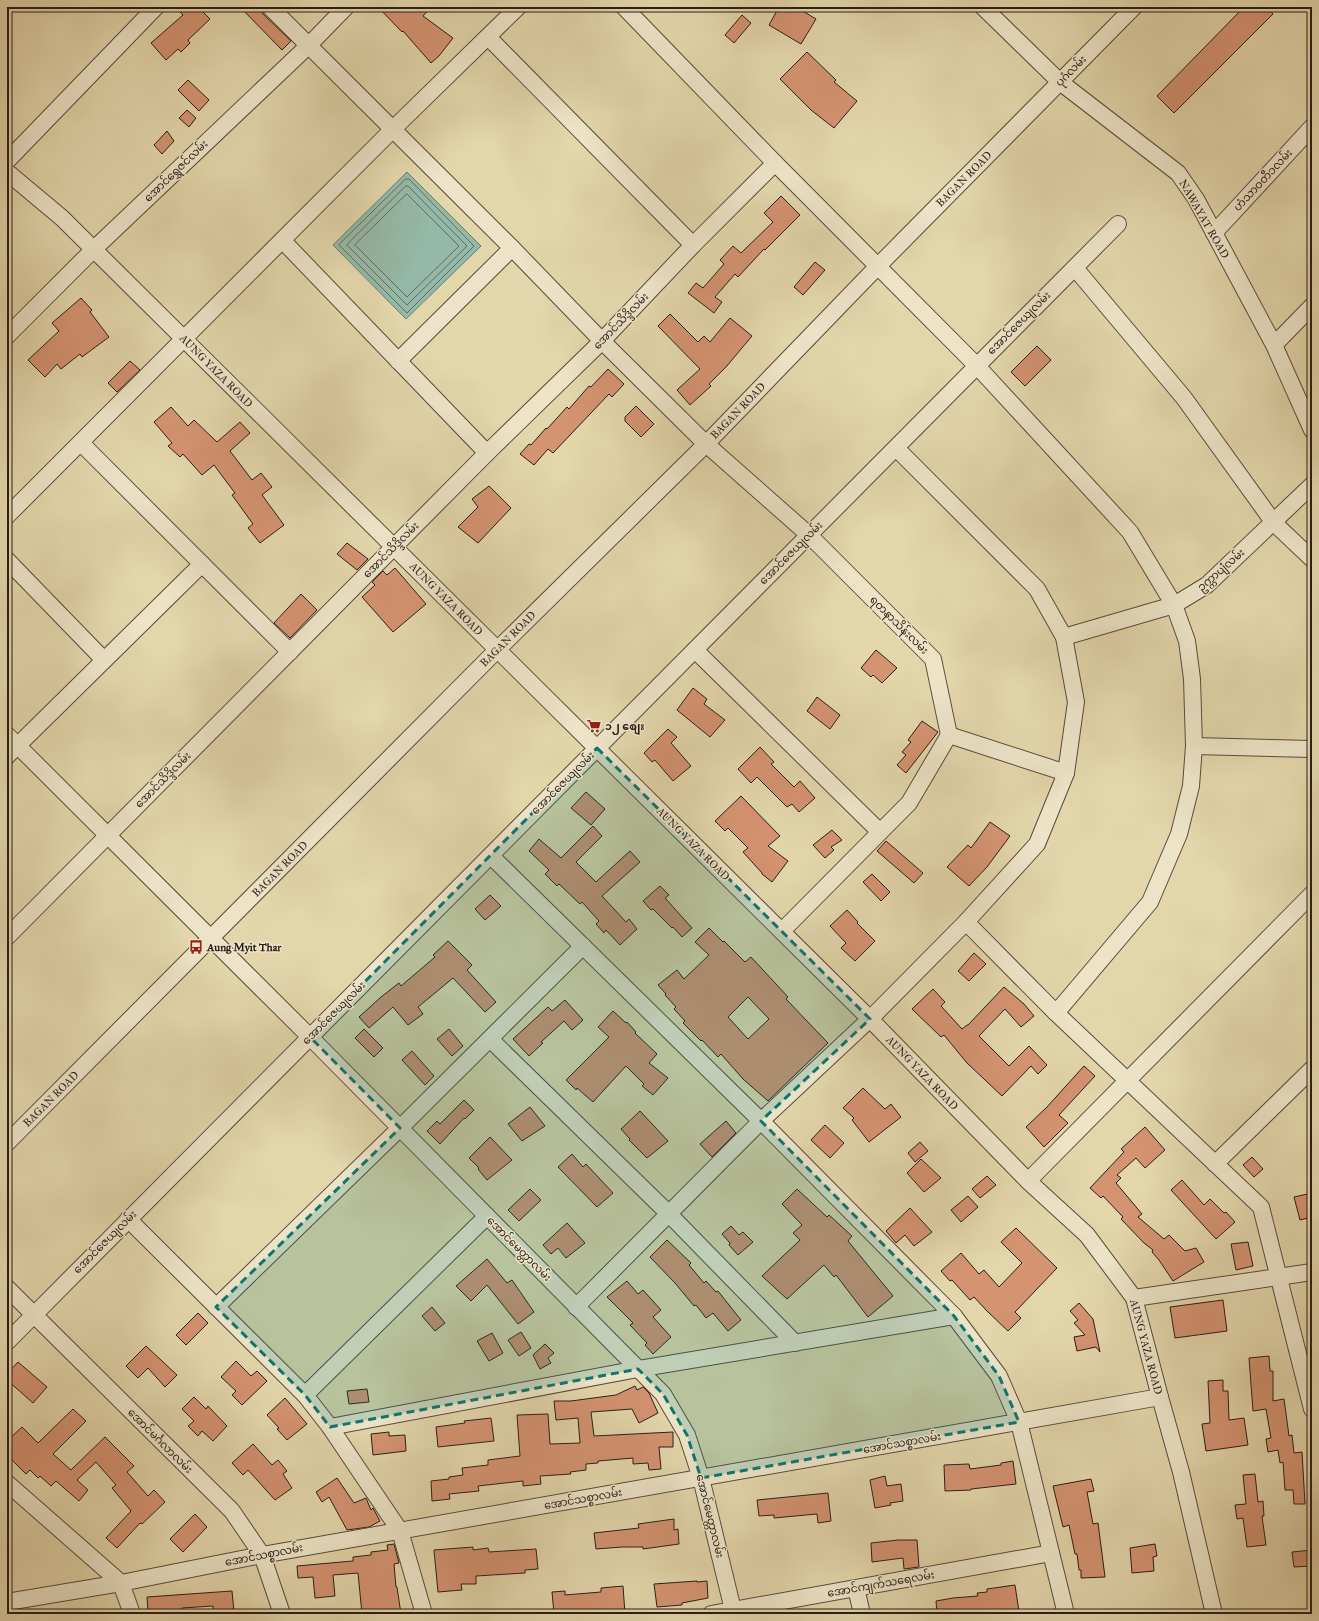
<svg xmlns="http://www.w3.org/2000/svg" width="1319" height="1621" font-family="'IM FELL Great Primer','Noto Sans Myanmar',serif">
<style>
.water{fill:#95b9a8;stroke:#6a7b6e}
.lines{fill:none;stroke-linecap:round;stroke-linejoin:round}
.shore{stroke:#606b60;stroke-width:1}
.building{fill:#d49371;stroke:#2a1d17;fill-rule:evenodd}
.minor-casing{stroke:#584b3c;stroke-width:18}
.minor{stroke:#ede4c8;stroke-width:16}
.marked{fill:#0f766e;fill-opacity:0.2;stroke:#0f766e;stroke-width:3;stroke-dasharray:8 5;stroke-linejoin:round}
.labels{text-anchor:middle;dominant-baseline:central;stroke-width:3;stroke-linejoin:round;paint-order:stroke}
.street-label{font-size:11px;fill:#2a1d17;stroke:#ede4c8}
.poi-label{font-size:11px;font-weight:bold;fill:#2a1d17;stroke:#ede4c8;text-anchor:start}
</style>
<rect width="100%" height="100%" fill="#e3d6ab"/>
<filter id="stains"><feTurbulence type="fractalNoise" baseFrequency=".005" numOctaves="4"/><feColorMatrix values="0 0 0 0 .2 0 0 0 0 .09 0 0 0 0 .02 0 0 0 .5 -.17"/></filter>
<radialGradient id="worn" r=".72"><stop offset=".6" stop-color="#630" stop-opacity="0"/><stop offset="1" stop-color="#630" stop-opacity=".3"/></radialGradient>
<polygon class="water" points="407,172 481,246 406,319 333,245"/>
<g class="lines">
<g class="shore">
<polygon points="406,179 409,179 474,246 407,313 339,245"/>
<polygon points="406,186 408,186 467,246 407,305 347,245"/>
<polygon points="407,194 459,246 407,297 355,245"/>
</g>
</g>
<g class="building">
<polygon points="175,7 198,7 210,19 188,40 190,43 181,52 178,49 166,60 151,43 183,15"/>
<polygon points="240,7 261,7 263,14 291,41 282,50"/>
<polygon points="378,7 431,7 423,16 453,38 439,56 431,63 403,31 402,32"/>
<polygon points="779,7 796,7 816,19 801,44 769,25"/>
<polygon points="1244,7 1267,7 1273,14 1174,113 1157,96"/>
<polygon points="742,15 751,23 734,43 725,35"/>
<polygon points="807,52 836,80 834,82 857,101 834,128 811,110 780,79"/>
<polygon points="188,80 209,100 199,111 178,90"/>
<polygon points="187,110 196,118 189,127 179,118"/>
<polygon points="167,131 174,141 162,154 154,145"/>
<polygon points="781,196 800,215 765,250 764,249 738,277 735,274 715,297 722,302 714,313 688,293 696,283 703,288 724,264 720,260 733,246 741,253 773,222 764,213"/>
<polygon points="815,262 825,270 803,295 794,287"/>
<polygon points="81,298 92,310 90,312 109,337 82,357 80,354 61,369 57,364 45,377 28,360 59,331 52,323"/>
<polygon points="670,314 698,342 704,336 710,342 730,318 752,336 726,367 709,384 711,386 690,405 677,390 700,369 658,326"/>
<polygon points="1037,346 1051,360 1025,386 1011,372"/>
<polygon points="130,361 140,370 117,392 108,383"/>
<polygon points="608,369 624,384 612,397 609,394 553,453 548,449 534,465 520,454 529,444 531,445 546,428 547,429 567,407 569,409 589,386 591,387"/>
<polygon points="636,406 654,424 641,437 625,421 625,417"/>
<polygon points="171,407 188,426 194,420 217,442 240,422 250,433 230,451 252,480 261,473 272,487 262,495 284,525 260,543 248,528 253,524 232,495 235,493 214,465 202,475 183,454 180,457 168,446 172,443 154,422"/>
<polygon points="489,486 511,508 478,543 458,527 478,507 472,499"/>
<polygon points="347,543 368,559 357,570 337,554"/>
<polygon points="395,568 426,604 393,632 362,597 375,585 372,582 383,571 387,575"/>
<polygon points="301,594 317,610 290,638 274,623"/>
<polygon points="876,650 897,668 882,683 873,675 871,677 861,668"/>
<polygon points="693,688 707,699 704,704 725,720 710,737 677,710"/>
<polygon points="817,697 840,715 830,729 807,711"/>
<polygon points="922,721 938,732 906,773 897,765 906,755 902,752 911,742 908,740"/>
<polygon points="668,729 677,737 671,743 691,766 673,781 655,760 652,762 644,753"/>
<polygon points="760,747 774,762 771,764 794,787 800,781 815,798 799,812 792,804 787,807 757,777 751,783 738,769"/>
<polygon points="586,792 605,809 591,825 571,808"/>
<polygon points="741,796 780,836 768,846 788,861 772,882 762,874 762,873 743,852 748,848 728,828 725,831 715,821"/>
<polygon points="990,822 1010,836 987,867 969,886 947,867 968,845 971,848"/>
<polygon points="593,826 602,836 576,862 596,882 630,851 640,862 602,896 626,922 629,919 637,929 620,945 606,930 604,933 596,924 599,921 582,902 580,904 559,884 557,886 545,874 549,870 529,851 539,839 561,858"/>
<polygon points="832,830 842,840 831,847 834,850 825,858 813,845"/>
<polygon points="886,841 923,873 914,883 877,851"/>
<polygon points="872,874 890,892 881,901 863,882"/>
<polygon points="660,886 669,895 665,898 692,928 682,937 673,927 672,928 653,909 651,910 643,901"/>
<polygon points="490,895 501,906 485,920 475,909"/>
<polygon points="847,910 858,922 857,923 875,941 855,961 841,948 846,943 830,926"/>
<path d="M709,928L723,942L724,941L745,962L751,957L788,997L786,999L828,1043L768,1101L743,1079L721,1054L718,1057L702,1040L701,1041L683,1023L685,1021L674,1009L676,1007L665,995L666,994L658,985L677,970L684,979L709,955L695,942ZM748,997L769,1019L748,1039L728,1017Z"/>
<polygon points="448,941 472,965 467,970 496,1002 485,1012 453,978 418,1007 423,1014 408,1025 393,1007 369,1028 359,1017 381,997 399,983 401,986 435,957 433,955"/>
<polygon points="974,953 986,964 969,981 958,971"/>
<polygon points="1004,987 1024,1004 1034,1016 1021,1027 1005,1009 979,1036 1009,1066 1029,1046 1047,1065 1038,1074 1031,1066 1002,1096 967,1063 944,1035 941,1037 912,1009 933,989 945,1002 941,1006 962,1029 967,1025 968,1025"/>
<polygon points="565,1000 583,1020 572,1030 564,1021 541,1042 543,1043 529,1056 513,1039 548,1007 552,1011"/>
<polygon points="613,1011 626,1023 627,1022 636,1032 635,1033 657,1054 649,1063 668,1078 653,1095 642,1086 644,1084 626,1066 593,1102 577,1088 576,1090 566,1080 609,1037 598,1027"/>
<polygon points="364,1029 383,1048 374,1057 355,1038"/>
<polygon points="449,1029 463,1046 452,1056 437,1039"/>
<polygon points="412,1051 434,1076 425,1085 402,1060"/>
<polygon points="1084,1066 1095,1076 1059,1115 1068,1123 1044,1147 1026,1127 1047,1107"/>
<polygon points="863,1088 885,1109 891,1104 901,1117 869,1142 852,1120 854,1118 843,1108"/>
<polygon points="464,1100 474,1110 465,1119 464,1118 440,1144 427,1131 437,1121 440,1124"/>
<polygon points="530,1107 545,1126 522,1141 508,1124"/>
<polygon points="640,1111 668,1141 647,1158 629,1140 630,1139 621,1129"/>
<polygon points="726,1121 736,1133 712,1157 700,1144"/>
<polygon points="825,1125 844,1143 830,1158 811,1140"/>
<polygon points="1145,1127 1165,1150 1145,1168 1136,1158 1117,1175 1121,1178 1116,1183 1142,1214 1138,1217 1164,1239 1169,1235 1185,1251 1196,1248 1204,1262 1173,1281 1159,1260 1152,1252 1153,1250 1144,1243 1121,1219 1123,1217 1103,1196 1101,1198 1090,1188 1124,1152 1121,1149"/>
<polygon points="490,1137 512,1160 487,1180 478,1169 479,1168 469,1158"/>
<polygon points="920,1142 928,1151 915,1162 908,1153"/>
<polygon points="572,1154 583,1167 586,1164 613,1193 597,1207 558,1167"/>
<polygon points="1252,1157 1263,1169 1254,1177 1243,1165"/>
<polygon points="921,1159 941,1178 924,1192 907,1173"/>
<polygon points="987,1176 996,1185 980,1198 972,1189"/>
<polygon points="1182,1180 1204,1205 1210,1199 1224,1213 1226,1212 1235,1222 1216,1239 1171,1190"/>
<polygon points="530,1189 541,1200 519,1221 508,1210"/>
<polygon points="797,1189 827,1217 829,1215 852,1236 848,1241 893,1296 868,1317 836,1275 834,1277 824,1265 787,1299 762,1276 800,1240 793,1233 802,1225 782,1204"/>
<polygon points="1312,1193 1312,1217 1300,1220 1294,1197"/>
<polygon points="968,1196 978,1207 961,1222 951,1210"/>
<polygon points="910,1208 932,1232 914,1246 905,1235 896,1243 886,1231"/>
<polygon points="567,1223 585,1243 566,1258 558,1248 551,1254 543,1245"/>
<polygon points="731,1226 739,1235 743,1232 753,1242 738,1255 729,1245 730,1243 722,1234"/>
<polygon points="1016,1228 1057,1268 1015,1312 1021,1318 1008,1331 987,1311 974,1297 970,1300 952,1280 950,1281 941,1271 961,1253 979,1274 984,1270 999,1287 1022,1263 1001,1242"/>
<polygon points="667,1240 691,1263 689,1265 704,1283 706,1281 716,1292 718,1291 741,1320 728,1331 713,1313 706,1318 696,1305 694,1306 675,1283 650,1257"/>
<polygon points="1248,1242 1253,1266 1236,1270 1231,1244"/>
<polygon points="487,1259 507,1283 512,1280 534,1312 518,1324 487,1285 471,1301 456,1286"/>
<polygon points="627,1281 638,1294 643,1290 661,1310 653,1317 671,1337 653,1354 645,1345 647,1343 630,1325 633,1323 607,1297"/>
<polygon points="1223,1300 1227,1331 1175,1338 1170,1307"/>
<polygon points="1079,1303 1093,1319 1100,1352 1096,1347 1077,1351 1074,1337 1085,1335 1074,1323 1078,1320 1070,1311"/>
<polygon points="432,1307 445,1323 435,1331 422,1316"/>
<polygon points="198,1313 208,1323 186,1345 176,1335"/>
<polygon points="521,1332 531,1348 519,1356 508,1340"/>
<polygon points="492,1333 503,1353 489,1361 477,1341"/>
<polygon points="545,1344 554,1353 548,1358 551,1363 540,1369 533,1355"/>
<polygon points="146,1346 177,1375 165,1387 148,1368 138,1378 126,1366"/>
<polygon points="1269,1356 1270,1371 1273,1371 1273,1401 1284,1399 1289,1436 1292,1435 1294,1453 1302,1452 1305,1504 1294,1504 1293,1490 1285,1490 1283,1462 1280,1463 1278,1450 1268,1452 1266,1439 1271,1438 1266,1409 1253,1411 1249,1358"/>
<polygon points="236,1361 251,1376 257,1371 267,1381 242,1405 232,1395 236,1391 221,1377"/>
<polygon points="18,1362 47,1387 33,1403 7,1380 7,1374"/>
<polygon points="1223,1380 1223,1391 1228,1391 1229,1420 1244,1418 1248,1445 1206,1451 1202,1424 1210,1423 1208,1381"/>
<polygon points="635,1386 637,1390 643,1387 649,1393 658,1413 639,1423 632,1409 591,1412 594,1436 673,1432 673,1447 659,1447 661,1469 649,1470 648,1463 633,1464 633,1458 598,1461 598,1463 586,1464 586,1470 570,1472 571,1474 540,1476 541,1484 523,1486 523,1481 478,1486 479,1491 449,1494 450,1499 432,1501 431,1481 449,1479 449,1477 463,1475 462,1468 488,1465 488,1460 520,1456 517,1415 548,1414 550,1444 580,1443 578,1418 556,1420 554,1401 571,1401 616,1395"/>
<polygon points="367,1389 369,1402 349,1404 347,1391"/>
<polygon points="194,1397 206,1409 208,1406 227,1426 213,1441 202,1431 198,1436 188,1426 194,1421 182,1409"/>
<polygon points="285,1398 307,1424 287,1440 277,1429 279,1428 267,1415"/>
<polygon points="73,1409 86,1421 53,1454 71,1470 105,1437 134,1466 127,1472 148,1496 154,1490 165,1502 142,1524 140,1523 117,1548 106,1538 131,1511 112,1488 116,1485 96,1462 77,1480 88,1490 79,1501 56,1481 51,1486 40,1476 38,1478 30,1470 26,1474 7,1455 7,1441 22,1427 38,1443"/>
<polygon points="491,1418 494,1441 438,1447 436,1427 465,1423 464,1421"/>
<polygon points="389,1432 389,1436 405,1435 406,1451 373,1455 371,1434"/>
<polygon points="253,1444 272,1465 278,1460 287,1471 283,1474 292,1488 275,1500 248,1470 243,1475 232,1463"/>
<polygon points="1013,1461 1016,1484 971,1489 971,1490 945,1491 944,1465 969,1464 970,1469 1001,1465 1001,1463"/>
<polygon points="1255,1474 1258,1502 1263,1501 1264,1516 1262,1516 1266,1545 1247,1547 1243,1518 1237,1519 1235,1505 1246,1504 1243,1475"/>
<polygon points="885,1476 887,1486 901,1484 903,1501 890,1503 891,1505 875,1508 870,1480"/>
<polygon points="337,1478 354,1503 366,1498 371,1510 373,1508 380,1521 369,1527 347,1530 329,1497 322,1502 316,1492"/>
<polygon points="1091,1479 1094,1491 1087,1492 1093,1524 1098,1523 1105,1577 1081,1578 1081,1570 1079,1570 1077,1554 1075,1554 1069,1525 1063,1527 1053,1486"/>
<polygon points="828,1493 831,1521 818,1523 817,1514 774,1518 774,1515 759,1516 757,1500"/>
<polygon points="195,1514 207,1527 183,1552 170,1539"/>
<polygon points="674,1519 674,1530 678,1529 679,1544 643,1549 643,1547 622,1547 596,1549 594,1533 639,1528 638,1524"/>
<polygon points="898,1540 917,1540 919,1567 904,1569 903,1558 872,1562 871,1543"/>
<polygon points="394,1544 399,1563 394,1564 396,1587 397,1587 401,1614 362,1614 358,1573 333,1575 335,1596 315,1598 313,1577 298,1578 297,1566 353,1561 353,1557 371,1555 371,1552 388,1550 387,1545"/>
<polygon points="1155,1544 1157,1556 1153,1557 1154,1571 1132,1573 1130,1548"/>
<polygon points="473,1547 473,1550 488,1548 489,1552 536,1549 538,1569 525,1570 525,1573 476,1576 476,1584 461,1584 462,1590 438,1592 434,1550"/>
<polygon points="1312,1550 1312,1566 1294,1567 1292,1552"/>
<polygon points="697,1581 697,1582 707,1581 708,1598 682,1603 682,1605 657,1607 654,1584"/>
<polygon points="1015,1585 1019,1612 1003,1614 937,1614 936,1601 953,1598 978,1596 977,1593 987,1592 987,1589"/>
<polygon points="623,1586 625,1614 554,1614 552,1592 565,1591 565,1595 601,1592 601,1588"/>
<polygon points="232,1591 234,1612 213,1613 213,1606 182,1608 183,1614 158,1614 158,1610 148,1611 147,1597"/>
</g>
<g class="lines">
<defs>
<g id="minor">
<polyline points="270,7 512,248 602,341 706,444 809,535 933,659 949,735 909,803 782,931"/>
<polyline points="624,7 775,163 977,366 1130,532 1174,605 1187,641 1192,679 1194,746 1191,786 1179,834 1150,902 1056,1013"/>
<polyline points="983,7 1060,82 1178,173 1196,199 1274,345 1312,430"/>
<polyline points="488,37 693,245"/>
<polyline points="7,161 156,7"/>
<polyline points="7,172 62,218 870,1019 1028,1181 1087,1235 1134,1298 1160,1397 1181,1472 1214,1614"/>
<polyline points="1214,233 1312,127"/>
<polyline points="283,241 487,453"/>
<polyline points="1075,268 1184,398 1274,523 1312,559"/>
<polyline points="7,336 94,249 308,46 346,7"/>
<polyline points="1274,345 1312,306"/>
<polyline points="398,361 512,248"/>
<polyline points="81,443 290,652"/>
<polyline points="7,516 393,129 518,7"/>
<polyline points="7,560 104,660"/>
<polyline points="1064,637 1174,605 1207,585 1312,485"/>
<polyline points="695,650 880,832"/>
<polyline points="7,735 310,1037 663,1394 687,1435 701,1478 734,1614"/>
<polyline points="949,735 1066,773"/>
<polyline points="1194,746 1312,749"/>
<polyline points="7,756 202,564"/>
<polyline points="491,856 761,1121 954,1316 999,1376 1019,1422 1066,1614"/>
<polyline points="966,922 1056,1013 1261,1207 1312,1409"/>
<polyline points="7,937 487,453 602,341 693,245 775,163"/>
<polyline points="490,1039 668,1213 795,1343"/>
<polyline points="7,1143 497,650 706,444 879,265 1134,7"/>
<polyline points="1215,1164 1312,1069"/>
<polyline points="1028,1181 1312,894"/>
<polyline points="128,1219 305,1395 330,1427 400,1531 424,1614"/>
<polyline points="7,1288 232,1511 262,1555 282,1614"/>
<polyline points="1134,1298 1312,1272"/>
<polyline points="216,1307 400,1128 583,946"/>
<polyline points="576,1307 761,1121 870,1019 966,922 1037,844 1066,773 1076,702 1064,637 1037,589 896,448"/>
<polyline points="7,1342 1118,224"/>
<polyline points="305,1395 487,1216"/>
<polyline points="330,1427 638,1369 954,1316"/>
<polyline points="7,1483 121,1583 132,1614"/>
<polyline points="856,1588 862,1614"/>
<polyline points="7,1602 121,1583 262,1555 1160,1397"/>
<polyline points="711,1614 1051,1553"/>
</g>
</defs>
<use href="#minor" class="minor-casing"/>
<use href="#minor" class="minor"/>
</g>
<path class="marked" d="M597,748L870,1019L761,1121L954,1316L999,1376L1019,1422L701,1478L687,1435L663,1394L638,1369L330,1427L305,1395L216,1307L400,1128L310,1037Z"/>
<defs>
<symbol id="supermarket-bare" viewBox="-9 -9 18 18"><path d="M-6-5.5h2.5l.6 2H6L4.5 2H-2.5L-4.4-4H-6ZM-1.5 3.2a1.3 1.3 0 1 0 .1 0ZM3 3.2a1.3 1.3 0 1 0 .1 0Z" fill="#8f2418" stroke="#ede4c8" stroke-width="2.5" paint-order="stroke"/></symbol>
<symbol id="bus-bare" viewBox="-9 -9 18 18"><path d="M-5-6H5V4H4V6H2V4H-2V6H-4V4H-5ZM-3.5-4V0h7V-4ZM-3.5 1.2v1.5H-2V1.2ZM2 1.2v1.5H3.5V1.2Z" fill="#8f2418" stroke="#ede4c8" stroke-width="2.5" paint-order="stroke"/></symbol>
</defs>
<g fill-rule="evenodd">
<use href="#supermarket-bare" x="584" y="716" width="20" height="20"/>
<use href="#bus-bare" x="186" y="937" width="20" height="20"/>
</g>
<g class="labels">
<g class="street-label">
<text transform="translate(1071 71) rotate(-45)">ပုဂံလမ်း</text>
<text transform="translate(176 171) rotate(-44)">အောင်ရွှေဇင်လမ်း</text>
<text transform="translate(964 179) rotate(-45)">BAGAN ROAD</text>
<text transform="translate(1263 180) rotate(-47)">ဟံသာဝတီ၁လမ်း</text>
<text transform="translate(1204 219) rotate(60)">NAWAYAT ROAD</text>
<text transform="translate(621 321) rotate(-46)">အောင်သိဒ္ဒိလမ်း</text>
<text transform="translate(1019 323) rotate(-45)">အောင်ဇေယျလမ်း</text>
<text transform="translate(216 371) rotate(45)">AUNG YAZA ROAD</text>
<text transform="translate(738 411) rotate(-46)">BAGAN ROAD</text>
<text transform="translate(391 550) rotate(-45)">အောင်သိဒ္ဒိလမ်း</text>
<text transform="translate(791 553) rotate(-45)">အောင်ဇေယျလမ်း</text>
<text transform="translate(1221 570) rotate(-41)">ဥက္ကာပျံလမ်း</text>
<text transform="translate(446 599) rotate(45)">AUNG YAZA ROAD</text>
<text transform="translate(899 625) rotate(45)">ရတနာသိန်းလမ်း</text>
<text transform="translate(508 639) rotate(-45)">BAGAN ROAD</text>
<text transform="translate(163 780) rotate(-45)">အောင်သိဒ္ဒိလမ်း</text>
<text transform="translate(563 783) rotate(-45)">အောင်ဇေယျလမ်း</text>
<text transform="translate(693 844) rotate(45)">AUNG YAZA ROAD</text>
<text transform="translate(280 869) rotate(-45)">BAGAN ROAD</text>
<text transform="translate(334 1013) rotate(-45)">အောင်ဇေယျလမ်း</text>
<text transform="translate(922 1073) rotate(46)">AUNG YAZA ROAD</text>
<text transform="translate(51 1099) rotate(-45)">BAGAN ROAD</text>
<text transform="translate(105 1242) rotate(-45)">အောင်ဇေယျလမ်း</text>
<text transform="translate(519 1249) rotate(45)">အောင်မေတ္တာလမ်း</text>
<text transform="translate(1146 1347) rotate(75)">AUNG YAZA ROAD</text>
<text transform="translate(160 1441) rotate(45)">အောင်မင်္ဂလာလမ်း</text>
<text transform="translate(902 1443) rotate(-10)">အောင်သစ္စာလမ်း</text>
<text transform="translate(583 1499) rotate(-10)">အောင်သစ္စာလမ်း</text>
<text transform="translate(710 1516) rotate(76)">အောင်မေတ္တာလမ်း</text>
<text transform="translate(264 1555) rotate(-11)">အောင်သစ္စာလမ်း</text>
<text transform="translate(881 1584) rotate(-10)">အောင်ကျက်သရေလမ်း</text>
</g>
<g class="poi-label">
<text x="605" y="726">၁၂ စျေး</text>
<text x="207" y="947">Aung Myit Thar</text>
</g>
</g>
<rect width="1319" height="1621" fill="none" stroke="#e3d6ab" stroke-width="24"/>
<rect x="8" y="8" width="1303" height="1605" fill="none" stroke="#2a1d17" stroke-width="2"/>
<rect x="12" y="12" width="1295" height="1597" fill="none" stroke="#2a1d17"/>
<rect width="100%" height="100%" filter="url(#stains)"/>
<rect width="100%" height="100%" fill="url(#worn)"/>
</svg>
